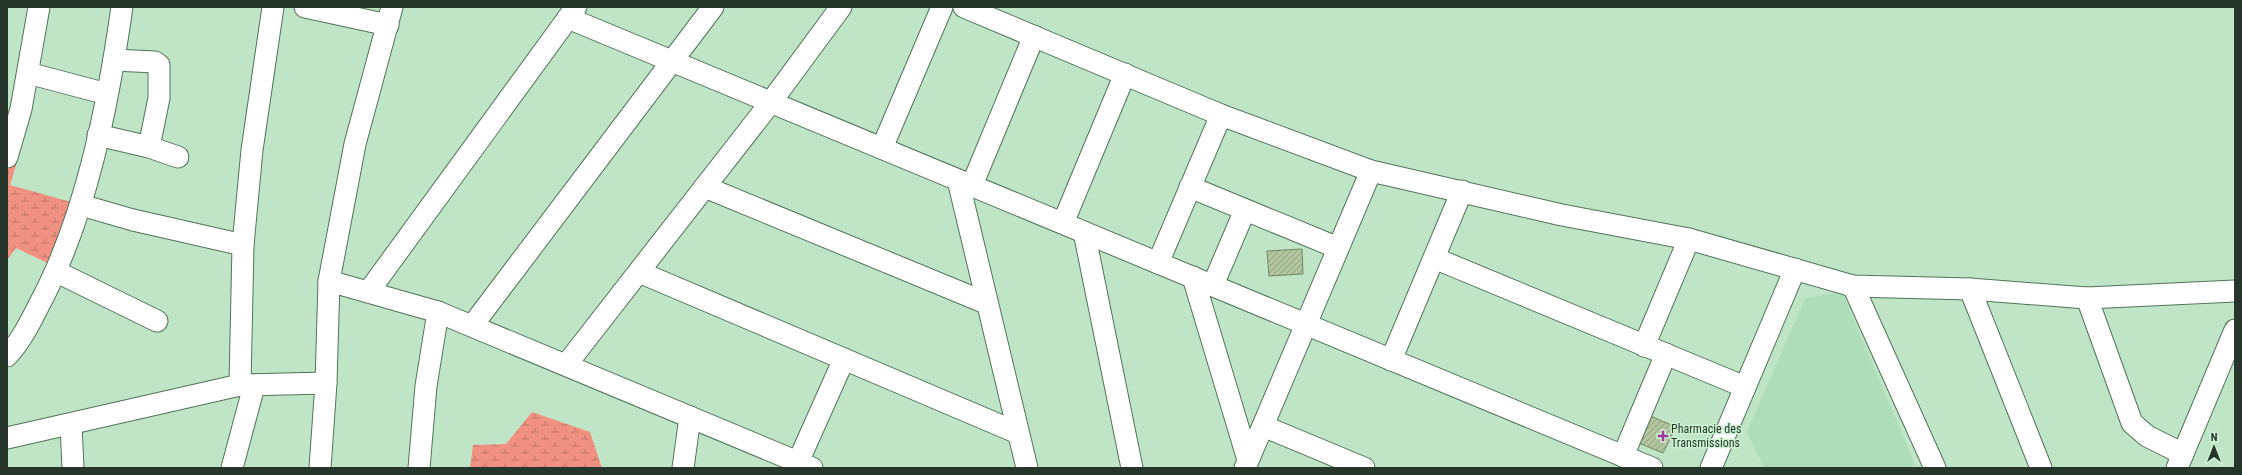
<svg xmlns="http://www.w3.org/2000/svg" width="2242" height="475" font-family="'Roboto Condensed',sans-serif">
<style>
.built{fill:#b0ddb9}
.wetland{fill:url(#wetland-marsh)}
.building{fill:url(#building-hatch);stroke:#738661}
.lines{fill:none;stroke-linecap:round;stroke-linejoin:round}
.street-casing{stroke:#517458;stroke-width:23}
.street{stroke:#fff;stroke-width:21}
.poi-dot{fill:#a2399b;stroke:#ccf3d3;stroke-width:1.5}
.labels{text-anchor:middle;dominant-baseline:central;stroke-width:3;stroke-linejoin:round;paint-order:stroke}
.poi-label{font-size:12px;fill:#27362a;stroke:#ccf3d3;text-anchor:start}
</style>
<defs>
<pattern id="wetland-marsh" width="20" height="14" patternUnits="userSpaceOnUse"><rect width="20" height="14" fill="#f09181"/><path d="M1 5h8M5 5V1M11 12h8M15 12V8" fill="none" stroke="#c2776a"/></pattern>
<pattern id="building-hatch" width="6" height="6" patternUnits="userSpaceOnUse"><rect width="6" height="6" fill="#b1c69f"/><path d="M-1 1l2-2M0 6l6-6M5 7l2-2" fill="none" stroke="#90a282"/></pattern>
</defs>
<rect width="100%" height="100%" fill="#bfe5c6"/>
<polygon class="built" points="1842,292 1915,464 1910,468 1764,468 1747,432 1805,298"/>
<g class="wetland">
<polygon points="7,110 30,118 10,185 82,205 60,269 16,248 7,260"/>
<polygon points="532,412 590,432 602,468 470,468 473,445 506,444"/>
</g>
<g class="building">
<polygon points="1302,249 1303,274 1269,276 1267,251"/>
<polygon points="1646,414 1676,427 1663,453 1634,441"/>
</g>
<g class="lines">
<defs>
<g id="street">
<polyline points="305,7 388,25"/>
<polyline points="964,7 1221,115 1371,171 1562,215 1689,239 1853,286 1970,289 2087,298 2235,291"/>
<polyline points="568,18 1652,468"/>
<polyline points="114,60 155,62 159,65 159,98 149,147"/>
<polyline points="28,73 107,94"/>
<polyline points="98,135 149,147 178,157"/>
<polyline points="882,148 942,7"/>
<polyline points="7,157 21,109 39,7"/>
<polyline points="958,180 1027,468"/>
<polyline points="972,185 1034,36"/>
<polyline points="705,187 986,303"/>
<polyline points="1190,187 1338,248"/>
<polyline points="81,205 133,220 243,245"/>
<polyline points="1063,223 1125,74"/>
<polyline points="1084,232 1132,468"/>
<polyline points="1434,258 1745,387"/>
<polyline points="1158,263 1221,115"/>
<polyline points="57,272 157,321"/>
<polyline points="639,272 1018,433"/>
<polyline points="1193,277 1248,460"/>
<polyline points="329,281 438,312 812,468"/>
<polyline points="1213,285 1245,210"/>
<polyline points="1853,286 1935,468"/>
<polyline points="1970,289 2041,468"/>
<polyline points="369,291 576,7"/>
<polyline points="2087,298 2132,423 2147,436 2183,454"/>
<polyline points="472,326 713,7"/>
<polyline points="1644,346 1689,239"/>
<path d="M7,356C21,341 30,323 39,305C86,218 108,105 122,7"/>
<polyline points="1391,360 1462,191"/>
<polyline points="566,365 771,102 841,7"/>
<polyline points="240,385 243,245 252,150 273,7"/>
<polyline points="71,425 73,468"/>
<polyline points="1263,426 1364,468"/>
<polyline points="7,438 240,385 326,383"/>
<polyline points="1623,456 1666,354"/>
<polyline points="798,462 844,359"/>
<polyline points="232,468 254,386"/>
<polyline points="320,468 326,383 329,281 355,144 392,7"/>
<polyline points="419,468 426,386 438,312"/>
<polyline points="683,468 690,417"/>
<polyline points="1245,468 1371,171"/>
<polyline points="1711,468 1795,269"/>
<polyline points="2177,468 2235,330"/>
</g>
</defs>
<use href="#street" class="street-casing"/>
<use href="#street" class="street"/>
</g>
<path class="poi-dot" d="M1661 430h4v4h4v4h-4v4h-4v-4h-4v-4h4z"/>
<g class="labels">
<g class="poi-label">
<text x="1671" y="429">Pharmacie des<tspan x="1671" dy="14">Transmissions</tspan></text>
</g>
</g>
<rect width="2242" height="475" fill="none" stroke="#27362a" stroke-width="16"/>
<g transform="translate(2214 447)" stroke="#ccf3d3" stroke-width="3" paint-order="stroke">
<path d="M0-3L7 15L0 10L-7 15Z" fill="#27362a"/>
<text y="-6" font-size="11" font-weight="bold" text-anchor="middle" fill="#27362a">N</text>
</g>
</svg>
